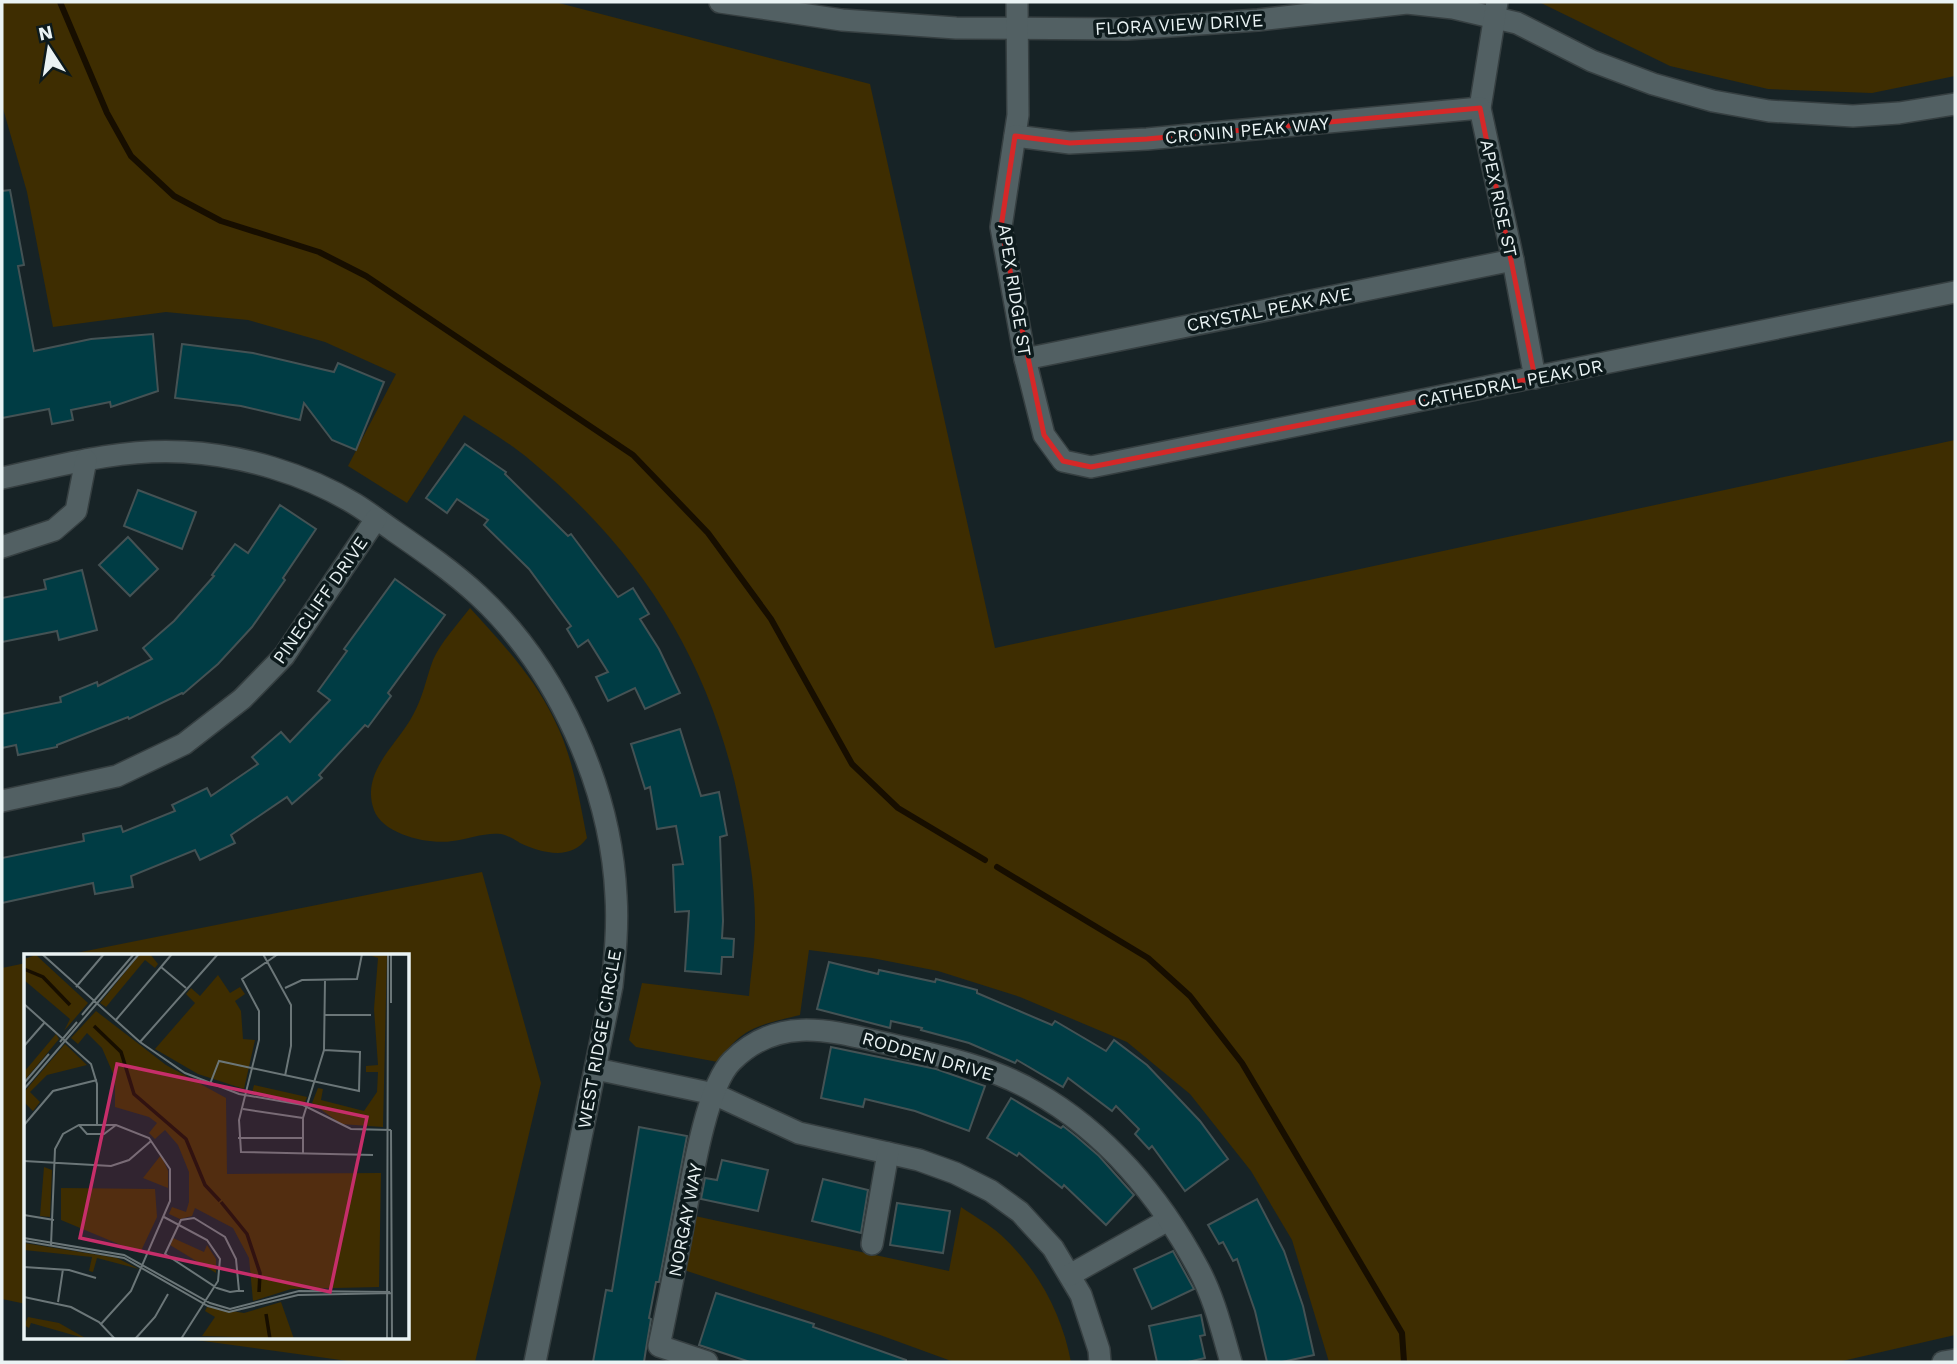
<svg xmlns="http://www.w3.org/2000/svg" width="1957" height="1364" font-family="'Work Sans',sans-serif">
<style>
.green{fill:#3e2d01}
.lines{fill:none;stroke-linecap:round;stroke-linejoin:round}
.stream{stroke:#170e00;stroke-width:6}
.building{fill:#003c44;stroke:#445254;stroke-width:2}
.minor-casing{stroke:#363f41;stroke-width:24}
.minor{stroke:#526063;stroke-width:21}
.marked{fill:none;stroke:#d62828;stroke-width:5;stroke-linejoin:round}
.labels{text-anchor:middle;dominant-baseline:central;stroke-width:7;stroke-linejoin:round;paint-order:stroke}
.street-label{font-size:18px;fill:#eaf3f4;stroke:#0d1a1c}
.inset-river{fill:none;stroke:#170e00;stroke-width:3.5}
.inset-road{fill:none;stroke:#6b7678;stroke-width:2}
.view{fill:#c62e6a;fill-opacity:0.15;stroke:#c62e6a;stroke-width:3.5}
.inset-edge{fill:none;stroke:#eaf3f4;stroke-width:3.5}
</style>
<rect width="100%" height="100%" fill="#172326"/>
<g class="green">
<path d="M2,2H555L870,84L995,648L1955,440V1335L1838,1362H1329L1292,1240L1251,1171L1190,1094L1127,1042L1020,997L938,971L872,958L809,950L800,1015C760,1025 742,1027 718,1062L636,1047L629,1040L642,983L749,996C751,972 755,947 755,922C755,882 747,840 739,801C709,659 641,552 530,460C510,443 486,429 464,415L407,503L348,466L396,374L325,342L248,320L166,312L53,327L27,192L2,105Z"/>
<polygon points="1539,2 1955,2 1955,76 1872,93 1768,89 1670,66"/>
<path d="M470,608C501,642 534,677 554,719C573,756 579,798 587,838C571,861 542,853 520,843C515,840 507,835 501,834C486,832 468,839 453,841C430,845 383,835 374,810C360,772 398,744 413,715C423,697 426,679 433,660C441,642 458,624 470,608Z"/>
<polygon points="482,872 541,1083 475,1362 355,1362 181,1338 408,1338 408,956 61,956"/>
<polygon points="26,963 26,1304 2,1299 2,968"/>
<path d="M961,1207C974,1216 990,1225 1001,1235C1038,1269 1062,1314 1071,1362H954L880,1335L684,1270L695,1216L949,1271Z"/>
</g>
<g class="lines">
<g class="stream">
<polyline points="60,2 107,113 131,156 174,196 221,221 319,252 366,276 633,455 708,533 771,619 852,764 898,808 985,860"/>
<polyline points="997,867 1148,958 1190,996 1242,1063 1402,1333 1404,1362"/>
</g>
</g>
<g class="building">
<polygon points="10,190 24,265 18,266 34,351 91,339 153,334 158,391 111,407 110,402 71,410 73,420 52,424 49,409 2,418 2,191"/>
<polygon points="182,344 253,353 334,372 338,363 384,382 356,450 332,440 304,403 300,420 241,406 175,398"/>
<polygon points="465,444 506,472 505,474 568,536 571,534 618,597 633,588 649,614 640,619 659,649 680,693 645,709 635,688 608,701 596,677 608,672 588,640 578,647 567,629 571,626 529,569 484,525 488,520 457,499 447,513 426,498"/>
<polygon points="138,490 196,512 182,549 124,526"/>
<polygon points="280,505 316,529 283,578 285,580 252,627 218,664 183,694 182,693 129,719 128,717 57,745 57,747 18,755 16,745 2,748 2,714 61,702 60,697 97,682 98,686 152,659 143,648 174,621 214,576 212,575 235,544 248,553"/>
<polygon points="128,537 158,569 130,596 99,565"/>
<polygon points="82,570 97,630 59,640 57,631 2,642 2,598 46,589 44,580"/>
<polygon points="395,579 445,615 388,693 391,696 368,727 365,725 319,775 322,778 292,804 287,797 231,835 235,843 200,860 195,850 131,876 133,887 95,894 93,883 2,903 2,858 84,841 83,834 121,826 123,832 175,811 172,805 207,788 211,796 258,764 252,757 281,732 290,742 330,700 318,691 347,651 344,649"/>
<polygon points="680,729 701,796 719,792 727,835 720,837 723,921 722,938 734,939 733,957 722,957 721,974 685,971 689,911 675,912 673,865 683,864 676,826 657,829 650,787 645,789 631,744"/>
<polygon points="829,962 878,974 879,970 935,982 936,979 977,990 977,993 1052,1025 1055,1021 1106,1051 1114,1040 1147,1065 1200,1121 1228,1159 1185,1191 1152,1146 1149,1149 1135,1134 1139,1129 1116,1106 1112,1111 1068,1078 1063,1087 1017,1060 1015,1063 969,1043 921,1030 922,1028 891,1021 890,1028 817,1009"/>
<polygon points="831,1047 936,1069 985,1086 969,1131 915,1111 865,1099 863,1107 821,1098"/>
<polygon points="1011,1098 1061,1128 1063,1126 1077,1137 1099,1156 1134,1195 1106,1225 1064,1185 1062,1188 1019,1153 1017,1156 987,1138"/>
<polygon points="639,1127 687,1136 659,1282 656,1282 649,1318 651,1319 646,1349 644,1362 593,1362 606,1290 612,1291"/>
<polygon points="722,1160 768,1170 758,1211 701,1199 705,1178 717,1180"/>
<polygon points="823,1179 868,1190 861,1233 812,1221"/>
<polygon points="1257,1199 1284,1251 1303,1306 1314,1355 1282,1362 1267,1362 1255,1311 1237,1259 1233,1261 1223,1242 1219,1244 1208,1225"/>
<polygon points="897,1203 950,1211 943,1253 890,1245"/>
<polygon points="1173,1251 1194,1289 1152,1309 1134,1269"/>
<polygon points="716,1293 814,1324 813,1327 906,1360 906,1362 750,1362 699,1345"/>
<polygon points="1201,1315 1205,1335 1200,1336 1205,1358 1188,1362 1157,1362 1149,1326"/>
</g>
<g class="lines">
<defs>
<g id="minor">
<polyline points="720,2 842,20 956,28 1127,29 1258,20 1407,3 1453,8 1517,23 1592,61 1653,84 1713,101 1769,111 1853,116 1899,113 1955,104"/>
<polyline points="1017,2 1018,115 1001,227 1025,359 1044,435 1063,461 1091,467 1955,292"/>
<polyline points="1497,2 1480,108 1513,260 1535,378"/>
<polyline points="1015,136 1070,143 1147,139 1480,108"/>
<polyline points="1025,359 1513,260"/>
<path d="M2,478C61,465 123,448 184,452C242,455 306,474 355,504C368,512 381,522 394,531C423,551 452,571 478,595C558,669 611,788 616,896C618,926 615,956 612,986L535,1362"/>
<polyline points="2,547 54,530 76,511 86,460"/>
<polyline points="2,801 117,776 184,744 242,699 284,656 376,519"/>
<polyline points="596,1069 714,1094 799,1133 919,1160 955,1173 991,1191 1020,1212 1053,1248 1081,1295 1099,1350 1100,1362"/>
<polyline points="872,1244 888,1153"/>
<polyline points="1070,1275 1168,1220"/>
<path d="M707,1362L659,1346C667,1309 674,1273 681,1237C689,1197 704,1088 732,1061C776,1017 825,1029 880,1042C932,1054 989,1065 1035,1092C1106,1132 1160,1197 1198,1268C1214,1297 1222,1331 1231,1362"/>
<polyline points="1943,1362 1955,1360"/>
</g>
</defs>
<use href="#minor" class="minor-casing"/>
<use href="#minor" class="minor"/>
</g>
<path class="marked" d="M1480,108L1535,378L1091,467L1063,461L1044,435L1001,227L1015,136L1070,143L1147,139Z"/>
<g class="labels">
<g class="street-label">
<text transform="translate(1179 24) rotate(-3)">FLORA VIEW DRIVE</text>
<text transform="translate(1247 130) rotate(-5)">CRONIN PEAK WAY</text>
<text transform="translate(1499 198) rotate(78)">APEX RISE ST</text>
<text transform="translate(1015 290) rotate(81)">APEX RIDGE ST</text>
<text transform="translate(1269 309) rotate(-11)">CRYSTAL PEAK AVE</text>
<text transform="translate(1510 383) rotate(-11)">CATHEDRAL PEAK DR</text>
<text transform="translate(320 600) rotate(-55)">PINECLIFF DRIVE</text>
<text transform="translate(599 1039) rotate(-80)">WEST RIDGE CIRCLE</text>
<text transform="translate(928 1056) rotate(16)">RODDEN DRIVE</text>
<text transform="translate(685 1220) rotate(-79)">NORGAY WAY</text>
</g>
</g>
<g transform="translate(24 954)">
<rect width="385" height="385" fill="#172326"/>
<path d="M116,0H126L134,10L131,14L121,6L82,53L76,49ZM342,0H363L359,173L317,170L288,149L294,134L299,135L297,146L340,157L353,138L354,118H342V112L354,111L350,55L354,4ZM12,1L64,49L40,77L46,65L0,26V5ZM194,21L206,39L216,33L221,40L211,47L217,57L219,85L231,86L220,135L174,120L131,95L171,49L162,40L167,34L176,42ZM72,57L142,111L202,144L203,220L357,219L355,333L267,335L229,347L225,304L209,274L171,254L168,262L156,265L145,260L148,253L162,258L165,248V218L154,191L141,176L131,185L125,179L133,169L125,163L91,153V124L78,94L63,79L54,90L47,84ZM32,80L35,85L0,127V118ZM41,90L63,111L23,121L6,138L16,148L9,157L0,148V138ZM230,131L283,143L281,148L246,143L228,139ZM137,201L144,217V234L119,224ZM20,213L28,216L26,263L16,262ZM37,234L131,235L133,263L116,299L37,266ZM149,284L180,298L183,291L192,305V319L146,291ZM0,289L93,304L115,315L73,304L69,318L65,317L68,303L0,296ZM257,348L270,385L178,382L191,363L181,357L183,353L220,359ZM4,363L35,369L63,385L7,369L5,374L0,371Z" fill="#3e2d01"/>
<path class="inset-river" d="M0,15L19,23L46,51M70,72L97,98L110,140L162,185L181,231L196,247M197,248L223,280L236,319L235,338M242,360L246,385"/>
<path class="inset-road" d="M18,0L116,88L161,119L215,140L279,151L327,175L367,176M239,0L267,51V92L261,122M254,0L218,25L235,57V86L215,166L217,198L349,201M137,13L162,34M52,33L80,0M261,34L278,26L333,25L338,0M367,49V0M0,50L67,110L73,130V171M58,61L110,0M301,61H347M91,67L148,0M36,88L53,68M116,88L194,0M0,92L21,68M0,129L25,100M186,130L195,107L335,137L336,98L300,96M0,135L115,0M219,155L279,164M0,171L29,137L73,126M55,171L63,180H80L92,171M367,176L368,385M214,184H279M279,200V164L300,96L301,26M0,207L87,212L105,206L127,187M0,261L30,266M140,263L183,286L196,305L194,327L157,385M0,284L100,301L186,349L206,355L275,337L366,338M0,287L100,304L184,352L205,358L274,341L368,339M27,291L31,195L39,180L55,171H92L125,184L146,215V247L107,337L77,370M0,313L45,316L72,324M215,337L212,305L201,283L170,264L157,266L141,300L193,334L206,338L213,337H220M0,343L47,353L75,368L91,385M34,348L39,315M111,385L131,363L144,340M363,385L364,0"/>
<path class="view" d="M93,110L343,163L306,338L56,284Z"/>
<rect width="385" height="385" class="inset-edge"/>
</g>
<rect width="1957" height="1364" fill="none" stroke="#eaf3f4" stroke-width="7"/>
<g transform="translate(49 49) rotate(348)" stroke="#0d1a1c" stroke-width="5" paint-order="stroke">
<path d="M0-5L12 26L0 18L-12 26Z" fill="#eaf3f4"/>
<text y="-10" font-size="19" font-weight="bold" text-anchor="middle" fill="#eaf3f4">N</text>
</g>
</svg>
